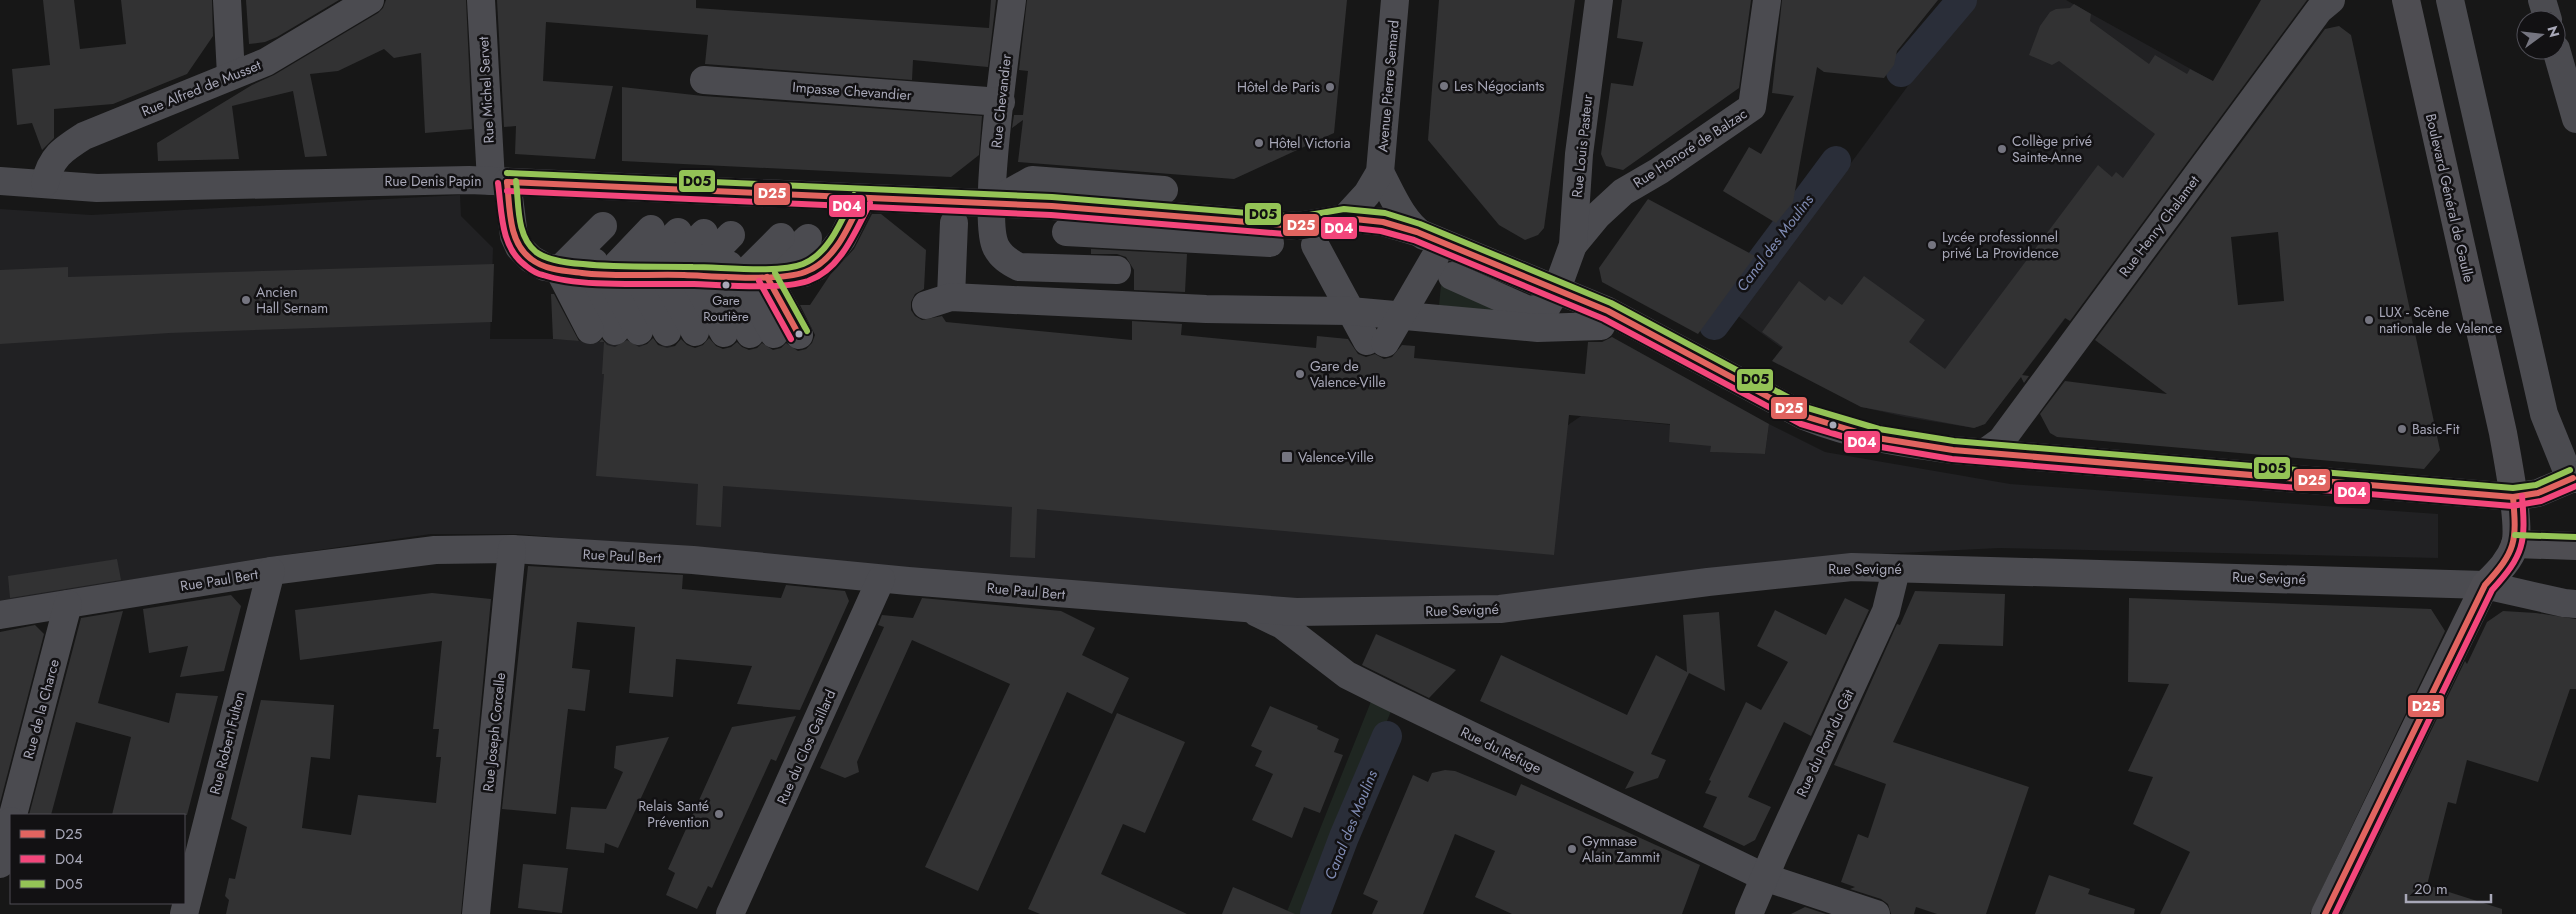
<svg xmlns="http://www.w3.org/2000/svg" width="2576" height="914" font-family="Jost,sans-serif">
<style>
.built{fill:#212123}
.green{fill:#1f2621}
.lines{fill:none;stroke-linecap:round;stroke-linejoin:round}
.canal{stroke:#2a2e39;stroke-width:30}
.building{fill:#323233;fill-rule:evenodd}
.minor{stroke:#4b4b50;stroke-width:28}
.major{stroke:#4e4d52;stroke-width:28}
.bus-1-casing{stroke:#121113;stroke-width:10}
.bus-2-casing{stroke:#121113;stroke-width:10}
.bus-3-casing{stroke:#121113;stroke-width:10}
.bus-1{stroke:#e16460;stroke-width:6}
.bus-2{stroke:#f3467b;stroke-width:6}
.bus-3{stroke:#94c356;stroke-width:6}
.poi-dot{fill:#757580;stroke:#121113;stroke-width:2}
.bus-dot{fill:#a8a8b8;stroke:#121113;stroke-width:2}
.labels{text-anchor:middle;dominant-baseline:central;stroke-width:5;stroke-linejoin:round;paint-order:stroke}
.bus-label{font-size:13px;fill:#a8a8b8;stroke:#121113}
.street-label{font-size:14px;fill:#a8a8b8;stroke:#121113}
.poi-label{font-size:14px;fill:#a8a8b8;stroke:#121113;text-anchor:start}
.water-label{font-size:15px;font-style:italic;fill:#7f8bb3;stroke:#121113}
.line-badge{stroke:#121113;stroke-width:2}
.badge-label{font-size:14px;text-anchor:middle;font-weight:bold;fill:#fff}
.pale-badge-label{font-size:14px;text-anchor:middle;font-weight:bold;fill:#111}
</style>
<rect width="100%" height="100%" fill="#171717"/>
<g class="built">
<polygon points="1977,0 2066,0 2236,94 1985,424 1974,428 1905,417 1862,407 1738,316 1910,83 1964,12"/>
<polygon points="460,195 461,216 493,248 490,339 553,339 830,356 1568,425 1581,416 1713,429 1711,452 1765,454 1769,424 1825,452 2010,484 2438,514 2438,558 1999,548 1840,556 1483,598 1299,601 517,534 431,534 270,557 0,602 0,209 91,215"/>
</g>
<g class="green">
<polygon points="1442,276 1528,319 1439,305"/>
<polygon points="1376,689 1396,699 1308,914 1286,914"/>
</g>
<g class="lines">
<g class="canal">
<polyline points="1901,72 1962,0"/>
<polyline points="1714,325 1836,161"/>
<polyline points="1315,914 1344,837 1387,736"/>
</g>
</g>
<g class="building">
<polygon points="43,0 74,0 80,49 126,44 121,0 212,0 213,36 187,74 113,104 54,109 54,138 42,150 32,123 17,125 12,69 50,65"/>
<polygon points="246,0 339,0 277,37 265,42 249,44"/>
<polygon points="386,0 466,0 472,129 425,133 421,53 394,58 384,49 338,71 310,74 327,156 305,157 293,91 232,106 239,159 158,161 157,143 252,85 274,75 378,13 383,8"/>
<polygon points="497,0 696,0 696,8 989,28 991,0 996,0 988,67 913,60 912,80 705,64 708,35 546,22 543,81 613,86 595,159 515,154 516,126 504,127"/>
<polygon points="1027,0 1347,0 1334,133 1234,179 1018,162 1023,120 1012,128 1014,115 1023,115 1028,71 1019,70"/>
<polygon points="1439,0 1575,0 1544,228 1538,235 1525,240 1499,225 1428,140"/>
<polygon points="1622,0 1751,0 1739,88 1623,170 1606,166 1601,154 1611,83 1633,86 1643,42 1617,38"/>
<polygon points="1782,0 1938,0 1897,51 1894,65 1884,78 1824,72 1817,67 1793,202 1776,223 1723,191 1749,147 1761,154 1794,96 1772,93"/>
<polygon points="2261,0 2307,0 2070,321 2065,318 2022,375 2029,376 2024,383 2021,377 1985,424 1974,428 1861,407 1772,361 1783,347 1762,332 1799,281 1825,301 1829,296 1842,305 1864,276 1925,320 1909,342 1945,369 2098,165 2112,177 2116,172 2123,178 2155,134 2059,61 2052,65 2029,55 2040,26 2050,12 2056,9 2070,8 2074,4 2091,14 2090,21 2149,64 2155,55 2187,74 2190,69 2213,81"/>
<path d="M2339,26L2351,35L2440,450L2424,469L2057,437L2050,433L2040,414L2065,381L2167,394L2095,340L2325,29ZM2278,232L2284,301L2238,305L2231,237Z"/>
<polygon points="622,87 703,96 982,116 979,155 951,177 622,161"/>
<polygon points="1648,199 1755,256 1698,334 1602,282 1599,268"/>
<polygon points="872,214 881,214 926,250 924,289 915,294 911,302 911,310 915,316 922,320 942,316 946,322 1132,340 1132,321 1182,324 1181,335 1316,348 1317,336 1348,339 1358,354 1366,357 1375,354 1384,359 1392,357 1402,345 1415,346 1414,358 1585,374 1588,342 1602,342 1612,337 1769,424 1765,454 1710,452 1711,446 1669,442 1670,424 1569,415 1554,555 1037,509 1035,558 1010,557 1012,507 723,486 721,527 696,525 698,484 596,476 604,374 602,374 604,342 599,342 602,339 607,345 615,347 627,340 639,347 647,344 653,338 658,345 667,348 675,346 681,339 687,345 695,348 703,345 709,338 716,346 723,349 731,347 737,342 742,347 749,350 757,348 762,343 773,350 781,348 786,343 798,351 806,349 812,343 815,335 800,305 810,305 830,275 854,249"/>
<polygon points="1091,249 1187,254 1185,292 1134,290 1134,270 1126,257 1117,254 1091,254"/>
<polygon points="494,264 492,322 169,333 0,344 0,270 68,267 68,277"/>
<polygon points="551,294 554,294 579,341 553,339"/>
<polygon points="117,559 121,580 10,598 8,576"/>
<polygon points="528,566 683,575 682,589 781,598 786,585 845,591 849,601 800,710 737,704 752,666 676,659 673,697 629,693 635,627 577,622 572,668 590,670 585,711 568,709 556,814 502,809"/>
<polygon points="1915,591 2005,594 2003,646 1939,644 1893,742 2029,787 1986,914 1937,914 1916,907 1914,914 1891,914 1888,904 1881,899 1850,889 1855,887 1841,882 1858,834 1868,838 1886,784 1834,765 1897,624 1900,625"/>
<polygon points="432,593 491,599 461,914 226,914 229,900 225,896 229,878 235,879 247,827 231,819 261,700 334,705 330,759 311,757 302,828 351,835 358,795 436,803 441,757 436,757 439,729 433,729 442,641 300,660 295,610"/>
<polygon points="231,595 241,606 224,671 180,677 188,646 149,653 143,609"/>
<polygon points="922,598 1061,611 1095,628 1082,655 1129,678 1112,714 1067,692 978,891 925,867 1010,684 912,640 857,762 859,772 845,778 820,768 884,627 878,625 882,615 913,618"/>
<polygon points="1845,598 1869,610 1811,736 1784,722 1748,797 1771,807 1755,840 1744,846 1703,827 1717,797 1705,793 1711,781 1709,780 1746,702 1761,710 1788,662 1757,646 1775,610 1826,635"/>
<polygon points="2129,598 2431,609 2445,631 2310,914 2160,914 2190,852 2133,824 2153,777 2128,771 2169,684 2128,682"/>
<polygon points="123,611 98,703 169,723 176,693 218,696 187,815 112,815 131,737 76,722 51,815 29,815 81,618"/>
<polygon points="2503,611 2536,613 2576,619 2576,689 2570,689 2538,782 2467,760 2456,804 2448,802 2427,885 2502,909 2502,914 2342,914 2465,661 2467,664 2487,622"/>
<polygon points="1719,612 1725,691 1689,673 1651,754 1666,760 1658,778 1625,789 1634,772 1480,701 1501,655 1627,715 1656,655 1687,672 1683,615"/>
<polygon points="35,625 44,634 0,803 0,632"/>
<polygon points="1376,634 1456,670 1429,698 1362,665"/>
<polygon points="1270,706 1318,726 1317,729 1339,739 1334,752 1343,755 1320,813 1304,807 1292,838 1252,820 1273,774 1255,766 1262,751 1251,746"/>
<polygon points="1117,713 1185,742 1145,833 1123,824 1101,874 1187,914 1040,914 1028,909"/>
<polygon points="796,716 776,761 771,759 712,888 708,886 697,909 666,895 675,873 668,869 732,727"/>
<polygon points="669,737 618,848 605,843 604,853 566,849 571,807 606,809 623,772 614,768 616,746"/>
<polygon points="1445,770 1455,771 1516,796 1521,784 1700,865 1682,914 1512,914 1475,897 1495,851 1455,834 1423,914 1372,914 1378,901 1363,894 1413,775 1428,782 1432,773"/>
<polygon points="523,864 568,868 562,913 518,908"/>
<polygon points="2049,875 2090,889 2088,894 2135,909 2134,914 2035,914"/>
<polygon points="1233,887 1245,892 1295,914 1222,914"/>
<polygon points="1805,907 1826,914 1791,914"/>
</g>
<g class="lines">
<g class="minor">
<polyline points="227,0 231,75"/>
<polyline points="481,0 491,181"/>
<path d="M1012,0C1007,41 981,219 996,247C1001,257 1009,262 1019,267L1117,270"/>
<polyline points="2450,0 2544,414 2565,466 2576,479"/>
<polyline points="2542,0 2548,20"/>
<polyline points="2556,49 2576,119"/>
<polyline points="704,80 1001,102"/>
<path d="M1380,172C1391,193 1403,223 1424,236"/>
<path d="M0,181L97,188L469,180L1052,206L1298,226L1345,218L1383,222L1417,232L1608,311L1804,416C1854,436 1900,443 1953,450L2513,497L2538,493L2573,478"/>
<polyline points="507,182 514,236 519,247 531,259 545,267 583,273 767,277 804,273 816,267 832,252 842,239 862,199"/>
<path d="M45,183C51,157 62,150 84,136L266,62L370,0"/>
<polyline points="991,203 1032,180 1164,190"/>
<polyline points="1345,218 1367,194 1380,172 1395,0"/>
<polyline points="1066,232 1270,243"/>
<polyline points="1315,245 1367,341"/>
<polyline points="1573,245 1597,216 1623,192 1659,171 1752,107 1767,0"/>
<polyline points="594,262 583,273 615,331"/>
<polyline points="729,265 718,276 750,334"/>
<polyline points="768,276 808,238"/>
<polyline points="1452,276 1528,310 1546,308 1557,289 1573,245 1579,154 1599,0"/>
<polyline points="767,277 799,335"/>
<polyline points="951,297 954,223"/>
<polyline points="926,305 951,297 1206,309 1350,311 1538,328 1601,326"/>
<polyline points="590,330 559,270 603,226"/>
<polyline points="639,331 608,274 651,229"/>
<polyline points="667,332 636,274 678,232"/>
<polyline points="695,332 663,275 704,233"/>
<polyline points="724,333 692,275 731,235"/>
<polyline points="774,334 742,276 781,237"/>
<polyline points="1385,343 1435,257"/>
<polyline points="1987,451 2001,441 2319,10 2331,0"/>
<polyline points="1257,613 1282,625 1347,675 1387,695 1764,877 1876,914"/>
<polyline points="0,615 271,571 435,550 512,549 693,560 908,581 1296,612 1500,609 1708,582 1852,567 2485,585 2564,603 2576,604"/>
<polyline points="13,815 68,604"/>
<polyline points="0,864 11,821"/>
<polyline points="184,914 271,571"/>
<polyline points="476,914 512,549"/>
<polyline points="730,914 881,579"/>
<polyline points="1749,914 1774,855 1886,611 1896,570"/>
</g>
<g class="major">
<polyline points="2515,544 2576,546"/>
<path d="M2325,914L2485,585C2497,573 2509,562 2515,545C2521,525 2507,456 2503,433L2406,0"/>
</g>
<defs>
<g id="bus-1">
<polyline points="507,182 1052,206 1298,226 1345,218 1383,222 1417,232 1608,311 1804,416 1877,438 1953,450 2513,497 2538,493 2573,478"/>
<path d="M507,182C510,208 508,242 531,259C545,270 565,271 582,273C615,277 650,274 684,275C714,276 779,282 805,272C836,261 849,225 862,199"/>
<polyline points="767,277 799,335"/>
<path d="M2325,914L2485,585C2516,551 2517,542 2513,497"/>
</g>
<g id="bus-2">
<path d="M498,183C502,212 500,247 526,266C531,270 537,274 543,275C582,288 651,283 694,284C723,285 781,290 808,281C841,269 855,232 870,203"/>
<polyline points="507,191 1051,215 1297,235 1345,227 1381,231 1414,240 1604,319 1801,424 1875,446 1952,459 2512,506 2541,501 2576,486"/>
<polyline points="759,281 791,339"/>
<path d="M2335,914L2492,590C2524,555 2526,543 2522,496"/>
</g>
<g id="bus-3">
<polyline points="507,173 1052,197 1298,217 1344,209 1385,213 1420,224 1611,303 1808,408 1879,429 1954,441 2513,488 2536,485 2570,470"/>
<path d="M516,181C519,204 516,236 536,252C548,261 568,263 583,264C619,268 657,266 693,267C722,267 778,274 803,264C830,253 842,219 854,195"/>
<polyline points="775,273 807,331"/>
<polyline points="2515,535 2576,537"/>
</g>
</defs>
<use href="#bus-1" class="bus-1-casing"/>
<use href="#bus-2" class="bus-2-casing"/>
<use href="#bus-3" class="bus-3-casing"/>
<use href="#bus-1" class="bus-1"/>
<use href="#bus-2" class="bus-2"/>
<use href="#bus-3" class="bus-3"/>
</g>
<g class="poi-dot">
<circle cx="1444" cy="86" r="5"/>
<circle cx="1330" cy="87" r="5"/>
<circle cx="1259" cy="143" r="5"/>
<circle cx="2002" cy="149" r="5"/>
<circle cx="1932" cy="245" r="5"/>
<circle cx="246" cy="300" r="5"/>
<circle cx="2369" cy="320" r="5"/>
<circle cx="1300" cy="374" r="5"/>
<circle cx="2402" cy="429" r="5"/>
<rect x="1281" y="451" width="12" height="12" rx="2.5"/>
<circle cx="719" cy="814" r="5"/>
<circle cx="1572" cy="849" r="5"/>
</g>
<g class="bus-dot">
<circle cx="726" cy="285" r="4.5"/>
<circle cx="799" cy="334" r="4.5"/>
<circle cx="1833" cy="425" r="4.5"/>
</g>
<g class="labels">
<g class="bus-label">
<text x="726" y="300">Gare<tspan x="726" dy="16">Routière</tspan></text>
</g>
<g class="street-label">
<text transform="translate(1388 86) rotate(-85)">Avenue Pierre Semard</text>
<text transform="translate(201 88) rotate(-22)">Rue Alfred de Musset</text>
<text transform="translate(486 90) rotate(-93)">Rue Michel Servet</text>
<text transform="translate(852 91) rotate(4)">Impasse Chevandier</text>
<text transform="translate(1001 101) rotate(-84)">Rue Chevandier</text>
<text transform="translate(1582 146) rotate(-84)">Rue Louis Pasteur</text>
<text transform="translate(1690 148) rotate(-33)">Rue Honoré de Balzac</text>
<text x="433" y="181">Rue Denis Papin</text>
<text transform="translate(2450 198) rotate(77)">Boulevard Général de Gaulle</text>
<text transform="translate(2159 226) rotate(-53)">Rue Henry Chalamet</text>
<text transform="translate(622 556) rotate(3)">Rue Paul Bert</text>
<text x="1865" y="569">Rue Sevigné</text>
<text transform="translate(2269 578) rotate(2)">Rue Sevigné</text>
<text transform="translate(219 580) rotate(-9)">Rue Paul Bert</text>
<text transform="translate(1026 591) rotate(5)">Rue Paul Bert</text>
<text transform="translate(1462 610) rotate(-2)">Rue Sevigné</text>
<text transform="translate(41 709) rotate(-75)">Rue de la Charce</text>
<text transform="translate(494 732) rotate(-84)">Rue Joseph Corcelle</text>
<text transform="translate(227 743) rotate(-76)">Rue Robert Fulton</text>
<text transform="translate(1825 743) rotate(-65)">Rue du Pont du Gât</text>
<text transform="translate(806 747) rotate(-66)">Rue du Clos Gaillard</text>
<text transform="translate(1501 750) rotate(26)">Rue du Refuge</text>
</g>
<g class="poi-label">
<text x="1454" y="86">Les Négociants</text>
<text x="1320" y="87" text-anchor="end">Hôtel de Paris</text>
<text x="2012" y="141">Collège privé<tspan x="2012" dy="16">Sainte-Anne</tspan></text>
<text x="1269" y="143">Hôtel Victoria</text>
<text x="1942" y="237">Lycée professionnel<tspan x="1942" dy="16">privé La Providence</tspan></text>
<text x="256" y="292">Ancien<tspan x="256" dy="16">Hall Sernam</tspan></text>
<text x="2379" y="312">LUX - Scène<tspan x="2379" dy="16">nationale de Valence</tspan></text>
<text x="1310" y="366">Gare de<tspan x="1310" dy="16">Valence-Ville</tspan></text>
<text x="2412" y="429">Basic-Fit</text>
<text x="1298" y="457">Valence-Ville</text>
<text x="709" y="806" text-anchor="end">Relais Santé<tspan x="709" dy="16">Prévention</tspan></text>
<text x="1582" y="841">Gymnase<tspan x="1582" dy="16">Alain Zammit</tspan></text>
</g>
<g class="water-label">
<text transform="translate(1775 243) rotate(-53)">Canal des Moulins</text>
<text transform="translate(1351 825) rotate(-68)">Canal des Moulins</text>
</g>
</g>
<g class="line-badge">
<rect x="678" y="169" width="38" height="24" rx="5" fill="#94c356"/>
<rect x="753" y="182" width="38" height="24" rx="5" fill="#e16460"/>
<rect x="828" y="194" width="38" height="24" rx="5" fill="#f3467b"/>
<rect x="1244" y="202" width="38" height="24" rx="5" fill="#94c356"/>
<rect x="1282" y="213" width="38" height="24" rx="5" fill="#e16460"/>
<rect x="1320" y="216" width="38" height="24" rx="5" fill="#f3467b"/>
<rect x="1736" y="368" width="38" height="24" rx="5" fill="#94c356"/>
<rect x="1770" y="396" width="38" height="24" rx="5" fill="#e16460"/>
<rect x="1843" y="430" width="38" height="24" rx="5" fill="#f3467b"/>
<rect x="2253" y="456" width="38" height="24" rx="5" fill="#94c356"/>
<rect x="2293" y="468" width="38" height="24" rx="5" fill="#e16460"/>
<rect x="2333" y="481" width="38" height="24" rx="5" fill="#f3467b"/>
<rect x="2407" y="694" width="38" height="24" rx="5" fill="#e16460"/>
</g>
<g class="badge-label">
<text x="772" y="198">D25</text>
<text x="847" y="211">D04</text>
<text x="1301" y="230">D25</text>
<text x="1339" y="233">D04</text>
<text x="1789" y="413">D25</text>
<text x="1862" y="447">D04</text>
<text x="2312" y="485">D25</text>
<text x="2352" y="497">D04</text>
<text x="2426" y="711">D25</text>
</g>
<g class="pale-badge-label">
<text x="697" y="186">D05</text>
<text x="1263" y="219">D05</text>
<text x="1755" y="384">D05</text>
<text x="2272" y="473">D05</text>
</g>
<rect x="10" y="814" width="175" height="90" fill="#121113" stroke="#4e4d55"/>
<rect x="20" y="830" width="25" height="8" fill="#e16460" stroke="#4e4d55"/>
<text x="55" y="839" font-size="15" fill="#a8a8b8">D25</text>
<rect x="20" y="855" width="25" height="8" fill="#f3467b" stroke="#4e4d55"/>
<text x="55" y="864" font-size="15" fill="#a8a8b8">D04</text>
<rect x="20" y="880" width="25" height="8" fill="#94c356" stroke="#4e4d55"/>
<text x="55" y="889" font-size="15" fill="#a8a8b8">D05</text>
<g transform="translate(2541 35) rotate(75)"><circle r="24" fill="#121113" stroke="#4e4d55"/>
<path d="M0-4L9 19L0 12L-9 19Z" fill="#757580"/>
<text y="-8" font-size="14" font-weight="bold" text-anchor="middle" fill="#a8a8b8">N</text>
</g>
<path d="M2406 894v8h85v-8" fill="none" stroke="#a8a8b8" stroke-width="2.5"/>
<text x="2414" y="894" font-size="15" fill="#a8a8b8" stroke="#121113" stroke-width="4" paint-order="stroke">20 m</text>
</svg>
